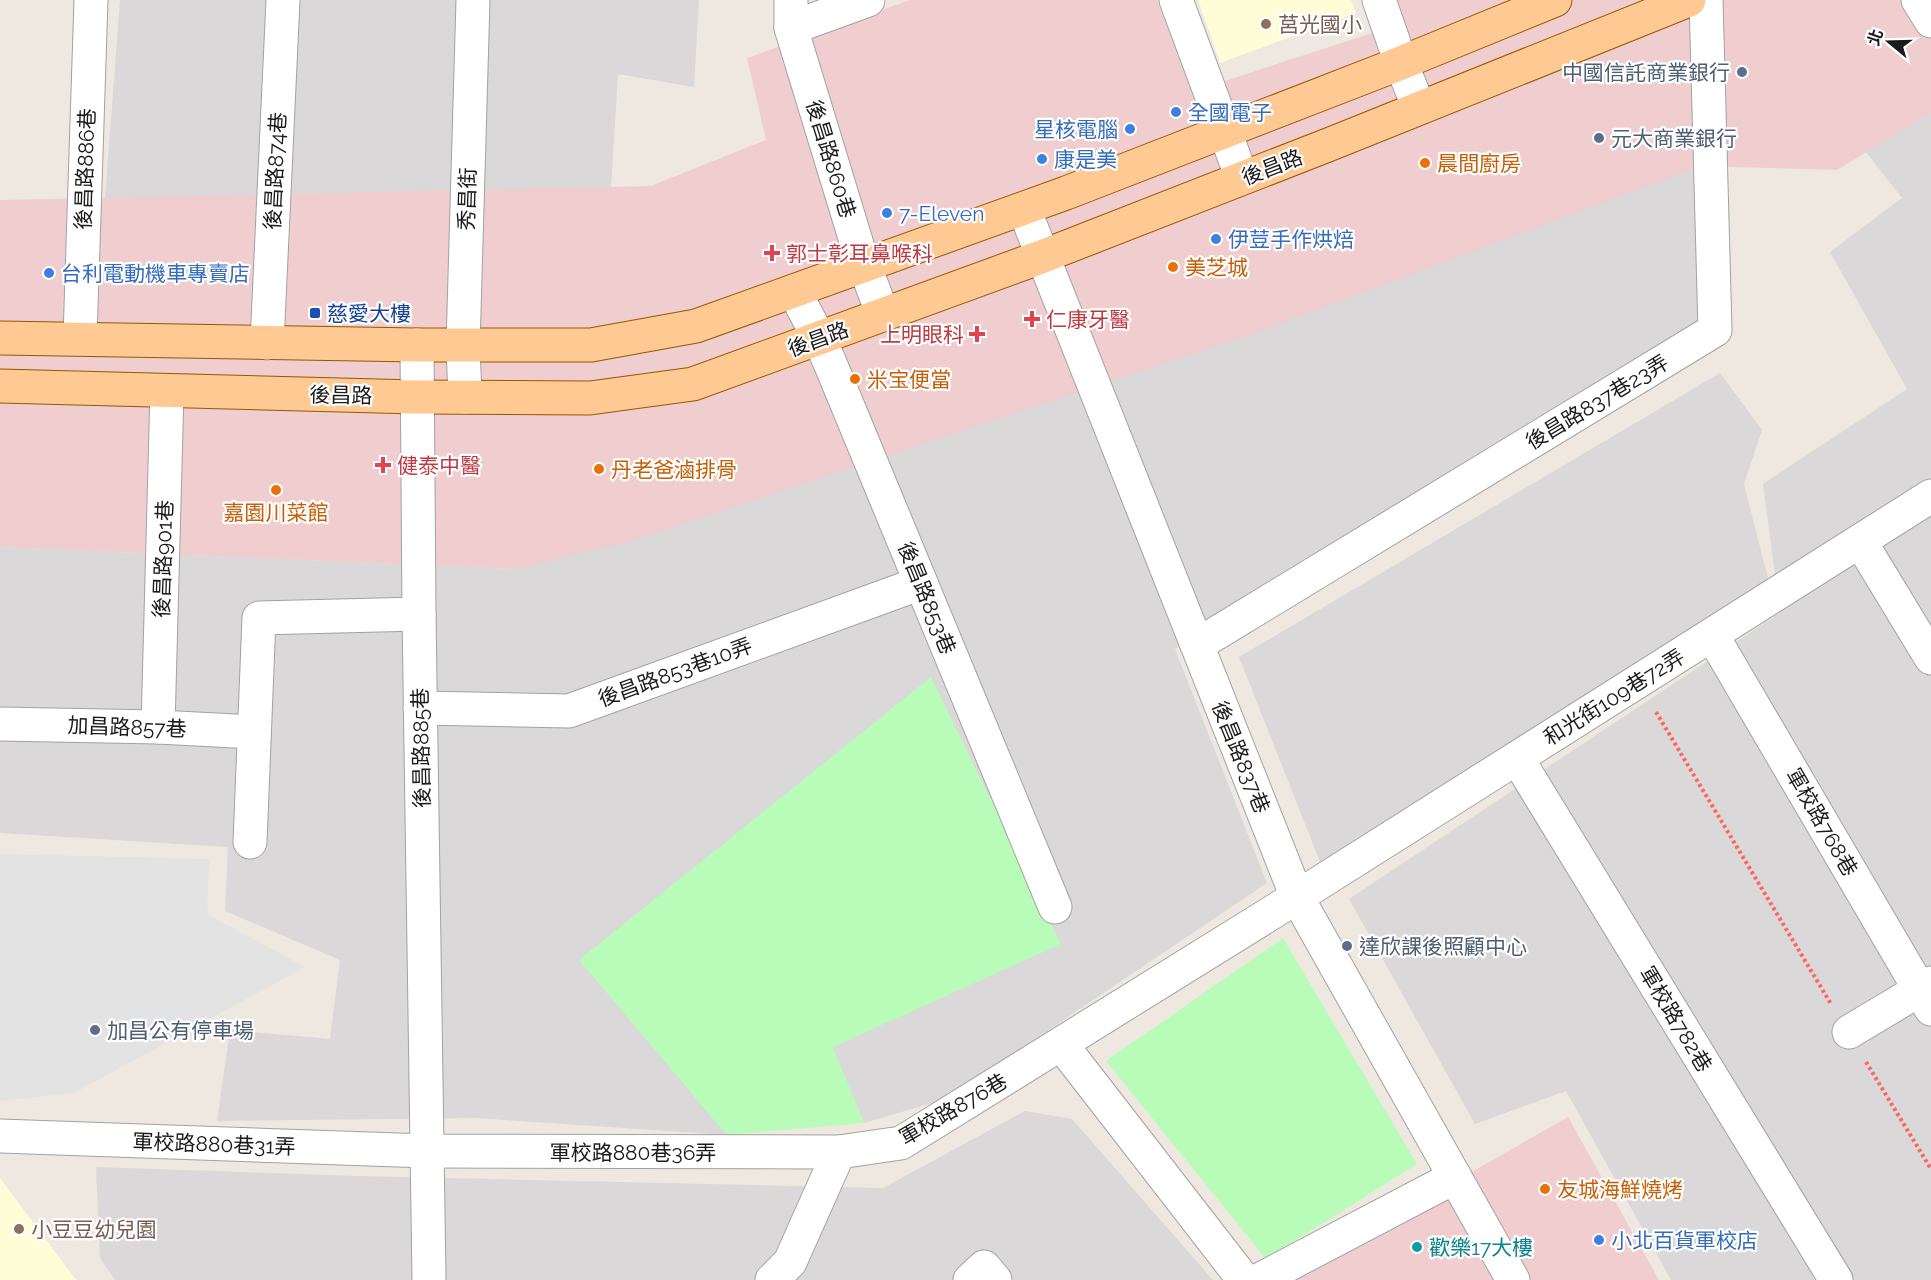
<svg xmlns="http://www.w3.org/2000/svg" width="1931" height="1280" font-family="Raleway,'Noto Sans TC',sans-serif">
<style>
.residential{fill:#dad8d8}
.commercial{fill:#f0cdce}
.education{fill:#fffcd8}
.park{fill:#b9fcb9}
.parking{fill:#e3e3e3}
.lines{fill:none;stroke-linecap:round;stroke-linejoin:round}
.minor-casing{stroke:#a2a2a2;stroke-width:35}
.major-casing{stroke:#935800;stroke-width:35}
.path{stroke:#ff6560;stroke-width:4;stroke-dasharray:3 3;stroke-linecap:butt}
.minor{stroke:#fff;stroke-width:33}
.major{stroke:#ffc994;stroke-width:33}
.education-dot{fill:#8d6e63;stroke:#fff;stroke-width:2}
.service-dot{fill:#5c6f8a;stroke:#fff;stroke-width:2}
.shop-dot{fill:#3f7fe0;stroke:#fff;stroke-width:2}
.food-dot{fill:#e8710a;stroke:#fff;stroke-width:2}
.health-dot{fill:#e0444e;stroke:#fff;stroke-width:2}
.transit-dot{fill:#1a4fb4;stroke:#fff;stroke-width:2}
.culture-dot{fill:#0f9aa8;stroke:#fff;stroke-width:2}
.labels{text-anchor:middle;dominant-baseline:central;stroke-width:4.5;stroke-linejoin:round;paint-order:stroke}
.education-label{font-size:21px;fill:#785e54;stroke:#fff;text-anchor:start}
.service-label{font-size:21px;fill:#4e5e75;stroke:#fff;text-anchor:start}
.shop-label{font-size:21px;fill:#366cbe;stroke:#fff;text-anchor:start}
.street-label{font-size:21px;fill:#1b1b1b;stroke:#fff}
.food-label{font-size:21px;fill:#c56008;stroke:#fff;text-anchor:start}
.health-label{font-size:21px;fill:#be3a42;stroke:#fff;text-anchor:start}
.transit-label{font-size:21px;fill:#164399;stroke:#fff;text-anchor:start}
.culture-label{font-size:21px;fill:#0d838f;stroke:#fff;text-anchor:start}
</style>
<rect width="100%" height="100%" fill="#eee8e0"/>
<g class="residential">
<polygon points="120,0 699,0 694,87 618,74 611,187 105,198"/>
<polygon points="1931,113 1931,1280 1671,1280 1566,1091 1475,1124 1349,899 1780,613 1763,484 1907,389 1830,252 1902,198 1866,152"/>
<polygon points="1701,166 1701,325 1175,649 1267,883 946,1099 864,1123 832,1047 580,960 727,1135 475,1118 217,1121 230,1030 330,1039 340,960 225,911 228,847 0,833 0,547 516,569"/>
<polygon points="1720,373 1762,430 1744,484 1769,582 1320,862 1239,657"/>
<polygon points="1025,1111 1072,1119 1213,1280 115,1280 100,1258 96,1167 359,1176 883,1188"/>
</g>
<g class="commercial">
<polygon points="910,0 1157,0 1194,91 1400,24 1391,0 1931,0 1931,113 1837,170 1701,166 1252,334 631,541 516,569 0,547 0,200 651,186 766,140 747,58"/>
<polygon points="1568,1117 1659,1280 1282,1280"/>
</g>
<g class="education">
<polygon points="1198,0 1351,0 1356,13 1220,63"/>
<polygon points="0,1178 76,1280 0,1280"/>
</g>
<g class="park">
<polygon points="931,677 1061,944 833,1047 864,1123 727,1135 579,960"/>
<polygon points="1283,938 1417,1164 1266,1259 1106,1061"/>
</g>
<polygon class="parking" points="0,854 209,859 207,914 305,967 74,1093 0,1101"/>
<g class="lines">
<defs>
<g id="minor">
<polyline points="791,0 791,28 859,251 883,315"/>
<polyline points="1176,0 1242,178"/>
<polyline points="1379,0 1401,63 1419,108"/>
<polyline points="1918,0 1931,21"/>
<polyline points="791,28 868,0"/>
<polyline points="1024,209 1297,897 1513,1280"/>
<polyline points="794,291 819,338 830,363 1055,907"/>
<polyline points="80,338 91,0"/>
<polyline points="267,343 283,0"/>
<polyline points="417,345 419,614 429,1280"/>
<polyline points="465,397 463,346 473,0"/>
<polyline points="1860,541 1931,658"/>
<polyline points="1712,635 1931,1009"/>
<polyline points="1197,645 1715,330 1706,0"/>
<polyline points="420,708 569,711 921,583"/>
<polyline points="0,724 158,727 254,732"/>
<polyline points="158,727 167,391"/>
<polyline points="1517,758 1836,1280"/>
<polyline points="250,842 259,618 419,614"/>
<polyline points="1849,1032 1931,983"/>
<polyline points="1061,1044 1244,1280"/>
<polyline points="0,1136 427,1151 839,1152"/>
<polyline points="772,1280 790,1262 839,1152 901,1143 1297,897 1931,496"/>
<polyline points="970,1280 984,1267 995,1280"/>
<polyline points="1259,1280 1455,1177"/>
</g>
<g id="major">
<polyline points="0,338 417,345 591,345 696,326 1066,193 1401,63 1555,0"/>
<polyline points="0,386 416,397 590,398 693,384 1041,257 1333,143 1689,0"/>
</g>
</defs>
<use href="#minor" class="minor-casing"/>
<use href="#major" class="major-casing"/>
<g class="path">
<polyline points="1656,712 1831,1004"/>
<polyline points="1866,1062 1931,1169"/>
</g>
<use href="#minor" class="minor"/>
<use href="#major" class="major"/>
</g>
<g class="education-dot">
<circle cx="1266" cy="24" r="6"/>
<circle cx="19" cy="1229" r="6"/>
</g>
<g class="service-dot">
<circle cx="1742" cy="72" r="6"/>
<circle cx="1599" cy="138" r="6"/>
<circle cx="1347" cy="946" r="6"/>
<circle cx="95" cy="1030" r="6"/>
</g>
<g class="shop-dot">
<circle cx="1176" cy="112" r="6"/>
<circle cx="1130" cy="129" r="6"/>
<circle cx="1042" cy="159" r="6"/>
<circle cx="887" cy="213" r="6"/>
<circle cx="1216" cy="239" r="6"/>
<circle cx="49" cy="273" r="6"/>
<circle cx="1599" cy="1240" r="6"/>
</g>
<g class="food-dot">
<circle cx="1425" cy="163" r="6"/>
<circle cx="1173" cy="267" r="6"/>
<circle cx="855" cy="379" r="6"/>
<circle cx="599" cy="469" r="6"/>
<circle cx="276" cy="490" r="6"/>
<circle cx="1545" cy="1189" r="6"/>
</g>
<g class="health-dot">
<path d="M769 244h6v6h6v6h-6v6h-6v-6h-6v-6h6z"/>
<path d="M1029 310h6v6h6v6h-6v6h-6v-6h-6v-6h6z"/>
<path d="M974 325h6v6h6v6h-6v6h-6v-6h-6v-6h6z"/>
<path d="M380 456h6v6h6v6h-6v6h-6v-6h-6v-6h6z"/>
</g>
<rect class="transit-dot" x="309" y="307" width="12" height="12" rx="3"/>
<circle class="culture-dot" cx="1417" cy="1247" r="6"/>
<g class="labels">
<g class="education-label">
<text x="1278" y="24">莒光國小</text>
<text x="31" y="1229">小豆豆幼兒園</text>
</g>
<g class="service-label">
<text x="1730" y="72" text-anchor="end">中國信託商業銀行</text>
<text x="1611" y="138">元大商業銀行</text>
<text x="1359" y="946">達欣課後照顧中心</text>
<text x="107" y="1030">加昌公有停車場</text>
</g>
<g class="shop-label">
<text x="1188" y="112">全國電子</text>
<text x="1118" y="129" text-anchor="end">星核電腦</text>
<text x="1054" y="159">康是美</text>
<text x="899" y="213">7-Eleven</text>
<text x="1228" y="239">伊荳手作烘焙</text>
<text x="61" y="273">台利電動機車專賣店</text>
<text x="1611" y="1240">小北百貨軍校店</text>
</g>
<g class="street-label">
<text transform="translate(831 159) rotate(73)">後昌路860巷</text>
<text transform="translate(1272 167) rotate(-21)">後昌路</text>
<text transform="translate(85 169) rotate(-88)">後昌路886巷</text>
<text transform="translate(275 171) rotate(-87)">後昌路874巷</text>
<text transform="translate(467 199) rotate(-88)">秀昌街</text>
<text transform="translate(818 339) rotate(-20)">後昌路</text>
<text transform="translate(341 395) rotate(1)">後昌路</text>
<text transform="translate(1597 402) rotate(-31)">後昌路837巷23弄</text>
<text transform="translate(163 559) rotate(-88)">後昌路901巷</text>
<text transform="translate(927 598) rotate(68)">後昌路853巷</text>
<text transform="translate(675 672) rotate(-20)">後昌路853巷10弄</text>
<text transform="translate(1614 697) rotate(-32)">和光街109巷72弄</text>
<text transform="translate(127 727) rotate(2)">加昌路857巷</text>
<text transform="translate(421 748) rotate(-91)">後昌路885巷</text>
<text transform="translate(1241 757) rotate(68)">後昌路837巷</text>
<text transform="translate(1822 822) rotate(60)">軍校路768巷</text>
<text transform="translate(1676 1019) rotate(59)">軍校路782巷</text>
<text transform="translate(953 1109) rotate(-30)">軍校路876巷</text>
<text transform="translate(214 1144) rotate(2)">軍校路880巷31弄</text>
<text x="633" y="1152">軍校路880巷36弄</text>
</g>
<g class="food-label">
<text x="1437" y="163">晨間廚房</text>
<text x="1185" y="267">美芝城</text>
<text x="867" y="379">米宝便當</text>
<text x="611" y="469">丹老爸滷排骨</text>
<text x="276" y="512" text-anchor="middle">嘉園川菜館</text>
<text x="1557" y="1189">友城海鮮燒烤</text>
</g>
<g class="health-label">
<text x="786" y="253">郭士彰耳鼻喉科</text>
<text x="1046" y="319">仁康牙醫</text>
<text x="964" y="334" text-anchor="end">上明眼科</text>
<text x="397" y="465">健泰中醫</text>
</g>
<g class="transit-label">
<text x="327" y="313">慈愛大樓</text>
</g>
<g class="culture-label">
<text x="1429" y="1247">歡樂17大樓</text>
</g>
</g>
<g transform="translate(1889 42) rotate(289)" stroke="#ffffff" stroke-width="4.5" paint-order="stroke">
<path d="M0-4.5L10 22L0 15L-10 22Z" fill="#1b1b1b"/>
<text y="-9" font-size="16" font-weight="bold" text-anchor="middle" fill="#1b1b1b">北</text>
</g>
</svg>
